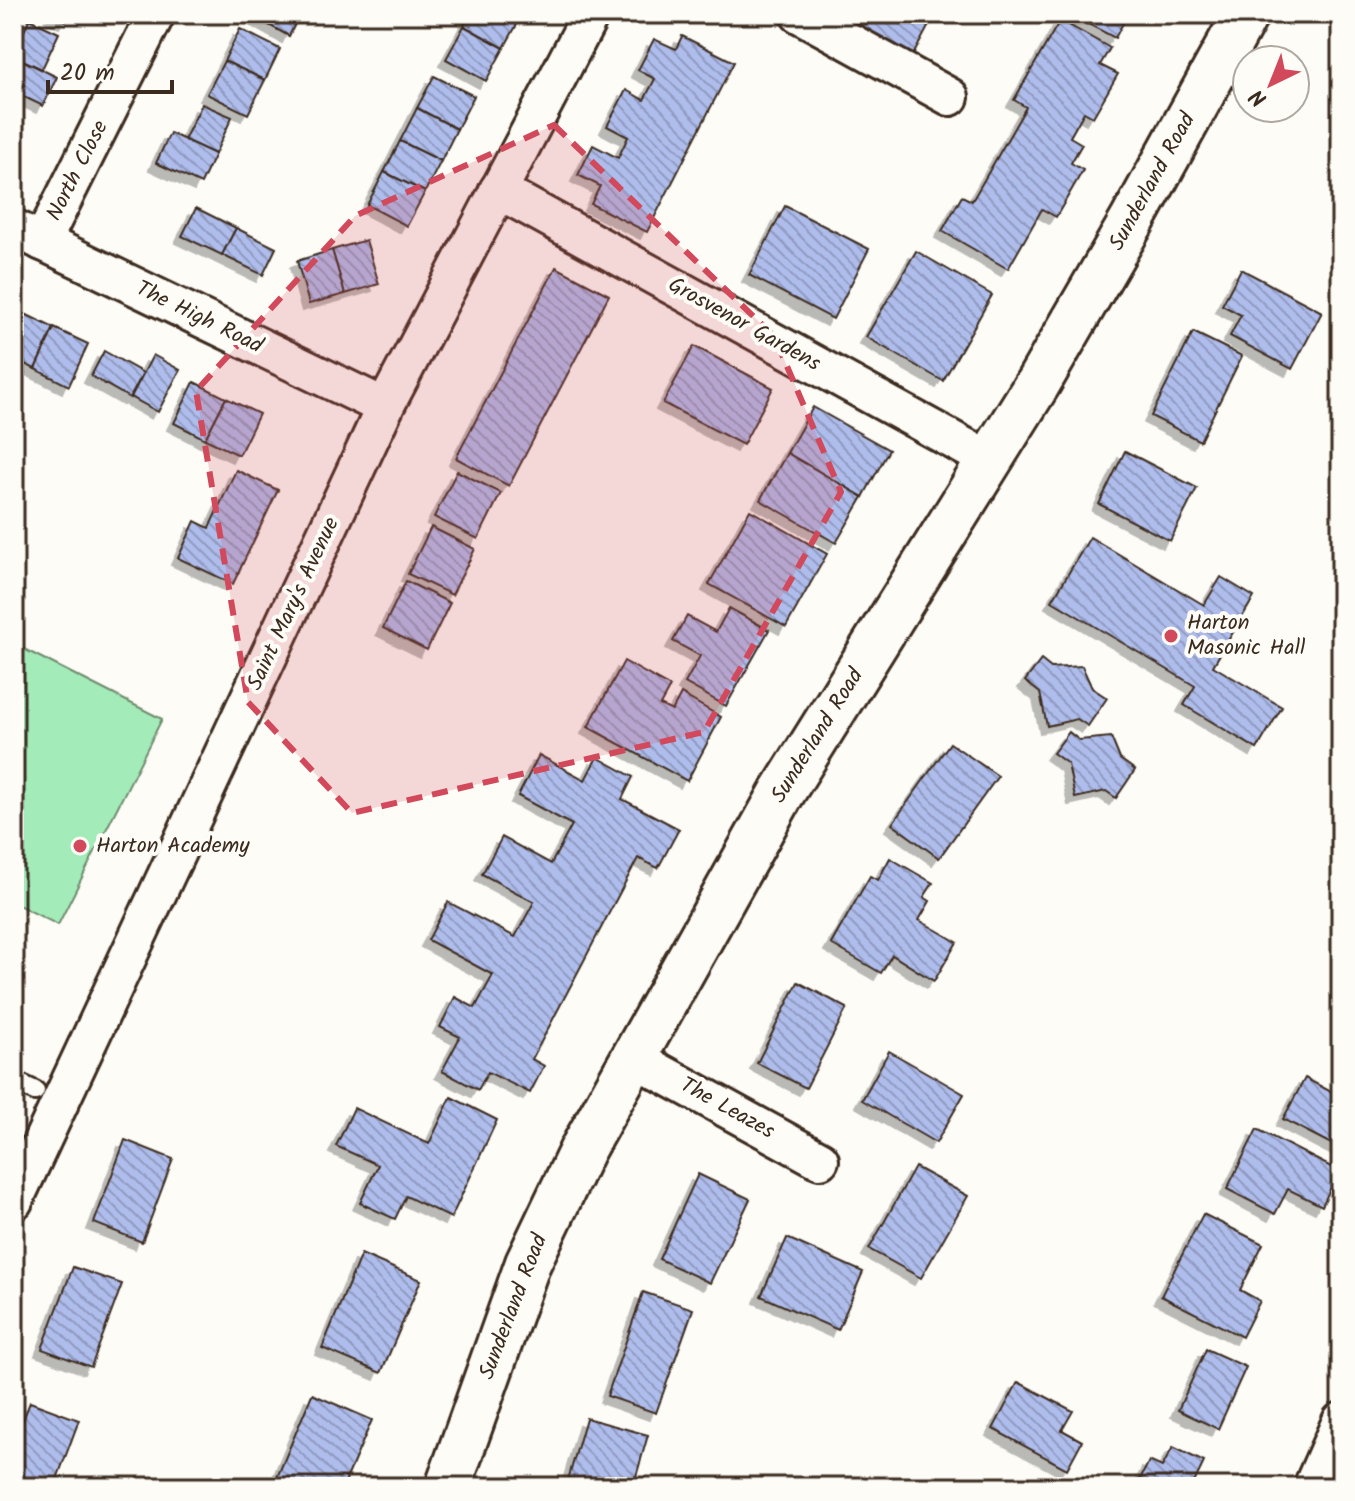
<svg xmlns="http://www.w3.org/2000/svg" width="1355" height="1501" font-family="Kalam,sans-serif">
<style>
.grass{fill:#a3ecba;stroke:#6f8b6c;stroke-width:2}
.building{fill:url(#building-back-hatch);stroke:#3b2a1e;stroke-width:2;filter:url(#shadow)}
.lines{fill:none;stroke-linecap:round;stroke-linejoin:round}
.lane-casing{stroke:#3b2a1e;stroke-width:24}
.street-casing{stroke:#3b2a1e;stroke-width:42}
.secondary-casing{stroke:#3b2a1e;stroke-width:50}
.lane{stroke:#fdfcf7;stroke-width:18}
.street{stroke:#fdfcf7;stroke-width:36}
.secondary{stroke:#fdfcf7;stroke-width:44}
.marked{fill:#d1495b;fill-opacity:0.2;stroke:#d1495b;stroke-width:6;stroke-dasharray:16 10;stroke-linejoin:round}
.poi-dot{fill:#d1495b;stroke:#fdfcf7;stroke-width:3}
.labels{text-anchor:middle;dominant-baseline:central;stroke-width:8;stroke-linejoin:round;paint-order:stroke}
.street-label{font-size:22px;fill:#3b2a1e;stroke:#fdfcf7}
.poi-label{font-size:22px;fill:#3b2a1e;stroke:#fdfcf7;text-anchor:start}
</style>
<defs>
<pattern id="building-back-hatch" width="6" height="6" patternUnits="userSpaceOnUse" patternTransform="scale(2)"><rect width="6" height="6" fill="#afbded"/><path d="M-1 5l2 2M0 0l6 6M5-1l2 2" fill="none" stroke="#909abf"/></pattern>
<filter id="shadow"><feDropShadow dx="-7" dy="7" stdDeviation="0" flood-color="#0004"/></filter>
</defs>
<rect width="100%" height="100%" fill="#fdfcf7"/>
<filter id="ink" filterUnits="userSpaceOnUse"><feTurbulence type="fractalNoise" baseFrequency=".0125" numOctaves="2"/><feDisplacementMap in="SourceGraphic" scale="16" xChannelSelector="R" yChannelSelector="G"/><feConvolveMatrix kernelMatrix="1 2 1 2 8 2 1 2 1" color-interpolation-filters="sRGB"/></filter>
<g filter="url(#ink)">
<polygon class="grass" points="14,644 162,719 58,925 14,903"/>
<g class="building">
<polygon points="51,14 70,14 66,21"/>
<polygon points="249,14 300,14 289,36"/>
<polygon points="470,14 516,14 521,17 504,48 464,26"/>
<polygon points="864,14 935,14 911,59 856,30"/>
<polygon points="1069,14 1128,14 1115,38"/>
<polygon points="29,19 59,33 42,69 14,56"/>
<polygon points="1060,20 1110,48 1100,65 1118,74 1093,117 1084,112 1070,137 1082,144 1071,163 1083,170 1056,217 1042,209 1008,269 942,231 962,196 972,201 1026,107 1014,100"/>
<polygon points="464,26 504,48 486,81 446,59"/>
<polygon points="240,29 280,49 265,80 224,61"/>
<polygon points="682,36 734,62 647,232 591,204 600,186 578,175 593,145 618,158 628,137 607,126 626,90 644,100 655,79 638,70 654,39 676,49"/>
<polygon points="14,56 57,77 43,106 14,92"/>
<polygon points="224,61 265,80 248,114 207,94"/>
<polygon points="434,76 474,96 457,129 417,108"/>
<polygon points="202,104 232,117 215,154 184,140"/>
<polygon points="417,108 457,129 441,161 400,141"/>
<polygon points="170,133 215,154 201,184 156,163"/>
<polygon points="400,141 441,161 425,192 384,172"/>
<polygon points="384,172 425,192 407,226 367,205"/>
<polygon points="785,206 869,249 833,319 749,275"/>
<polygon points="196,208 236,228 222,255 182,236"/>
<polygon points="236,228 276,248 263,275 222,255"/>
<polygon points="366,240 379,284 345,294 332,250"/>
<polygon points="332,250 345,294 309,304 297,261"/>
<polygon points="916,251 992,295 943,381 866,337"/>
<polygon points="556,267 609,295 509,486 456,458"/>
<polygon points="1241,269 1322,312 1292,369 1230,336 1241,315 1222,305"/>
<polygon points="14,309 23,313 14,331"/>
<polygon points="23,313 54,328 35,369 14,359 14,331"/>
<polygon points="54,328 88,344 69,386 35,369"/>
<polygon points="1193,332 1242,356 1200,441 1151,416"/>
<polygon points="694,346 773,388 743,445 663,403"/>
<polygon points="104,351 143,373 130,398 91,376"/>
<polygon points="153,355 180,370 158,412 131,397"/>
<polygon points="194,382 226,398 205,439 174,423"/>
<polygon points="226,398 259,414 239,455 205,439"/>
<polygon points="813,407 889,450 863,497 787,453"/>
<polygon points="1125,451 1197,488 1170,541 1099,504"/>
<polygon points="787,453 863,497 836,543 760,500"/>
<polygon points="236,470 278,490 233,584 178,558 195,521 209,528"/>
<polygon points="457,471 501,493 478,539 434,517"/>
<polygon points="750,510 827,554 786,627 709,584"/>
<polygon points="431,527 475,549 452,595 408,574"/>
<polygon points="1090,537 1204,605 1221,577 1254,597 1213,666 1282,707 1257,749 1184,705 1195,686 1052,601"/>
<polygon points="406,581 450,603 427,650 383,628"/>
<polygon points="729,608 769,630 726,706 685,683 700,656 673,641 687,616 716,632"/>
<polygon points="1041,660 1051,668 1082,666 1092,688 1107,698 1088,726 1077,719 1047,726 1040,693 1025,681"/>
<polygon points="624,661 670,687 660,705 672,711 681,694 721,717 687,781 588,727"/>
<polygon points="1069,732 1079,740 1111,737 1120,759 1135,770 1116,798 1106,791 1075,798 1068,764 1053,753"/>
<polygon points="950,743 998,776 939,858 892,824"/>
<polygon points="539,755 585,780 597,757 633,777 622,799 679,829 658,868 638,858 532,1059 544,1066 530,1093 488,1072 478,1090 442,1071 460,1037 440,1027 455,997 475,1008 493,975 428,940 448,902 515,937 534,902 482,874 502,837 551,864 572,825 518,796"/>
<polygon points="890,858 933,883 924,897 930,901 919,920 957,942 934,981 892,955 881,973 831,944 870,876 878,880"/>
<polygon points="798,982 847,1008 806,1088 757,1063"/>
<polygon points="889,1051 964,1094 936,1143 862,1100"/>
<polygon points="1305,1078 1341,1097 1341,1149 1283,1119"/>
<polygon points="451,1097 497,1120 451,1218 406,1196 395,1219 360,1203 378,1165 336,1146 354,1108 429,1144"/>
<polygon points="1257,1129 1339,1171 1322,1206 1288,1189 1275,1214 1227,1189"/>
<polygon points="125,1140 173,1159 142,1242 94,1223"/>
<polygon points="915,1167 968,1196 921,1278 869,1249"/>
<polygon points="698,1174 750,1199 710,1283 659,1259"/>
<polygon points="1203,1214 1263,1244 1240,1290 1260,1301 1242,1337 1161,1296"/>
<polygon points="787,1238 863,1272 838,1330 761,1296"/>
<polygon points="361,1254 421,1280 381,1373 322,1348"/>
<polygon points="73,1267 122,1284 91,1367 42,1349"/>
<polygon points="643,1292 693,1309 656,1413 607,1396"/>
<polygon points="1206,1349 1246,1367 1218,1429 1178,1410"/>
<polygon points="1018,1382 1073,1411 1062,1430 1082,1441 1067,1469 993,1429"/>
<polygon points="312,1394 372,1420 343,1487 273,1487"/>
<polygon points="30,1402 79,1420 54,1487 14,1487 14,1444"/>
<polygon points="586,1418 648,1435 633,1487 566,1487"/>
<polygon points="1173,1447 1204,1462 1192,1487 1136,1487 1149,1461 1162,1467"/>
</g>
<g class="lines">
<defs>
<polyline id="lane" points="14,1081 35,1091"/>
<g id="street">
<polyline points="799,14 950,97"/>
<polyline points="498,190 989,460"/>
<polyline points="14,228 385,407"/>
<polyline points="42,242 156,14"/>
<polyline points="634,1058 820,1160"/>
<polyline points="14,1201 385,407 591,14"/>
<polyline points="1312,1487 1341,1421"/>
</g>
<polyline id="secondary" points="448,1487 528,1263 582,1150 782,793 1038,383 1132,221 1246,14"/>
</defs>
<use href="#lane" class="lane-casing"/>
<use href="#street" class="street-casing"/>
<use href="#secondary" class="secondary-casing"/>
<use href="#lane" class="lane"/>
<use href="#street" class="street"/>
<use href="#secondary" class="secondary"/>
</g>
</g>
<path class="marked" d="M554,125L774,336L841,492L704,732L352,813L248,702L196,391L355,216Z"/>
<g class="poi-dot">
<circle cx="1171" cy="636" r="8"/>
<circle cx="80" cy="846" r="8"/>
</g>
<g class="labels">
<g class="street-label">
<text transform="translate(78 171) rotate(-63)">North Close</text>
<text transform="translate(1153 182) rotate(-61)">Sunderland Road</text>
<text transform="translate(199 318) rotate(26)">The High Road</text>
<text transform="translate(744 325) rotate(29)">Grosvenor Gardens</text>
<text transform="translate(294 604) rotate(-65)">Saint Mary's Avenue</text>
<text transform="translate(818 736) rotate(-58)">Sunderland Road</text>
<text transform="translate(727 1109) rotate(29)">The Leazes</text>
<text transform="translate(514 1307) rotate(-69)">Sunderland Road</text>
</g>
<g class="poi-label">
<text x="1187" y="623">Harton<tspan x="1187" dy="25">Masonic Hall</tspan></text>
<text x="96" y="846">Harton Academy</text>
</g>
</g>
<rect width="1355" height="1501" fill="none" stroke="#fdfcf7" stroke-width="48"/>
<rect x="24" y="24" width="1307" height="1453" fill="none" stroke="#3b2a1e" stroke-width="3" filter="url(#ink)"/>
<g transform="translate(1271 84) rotate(223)"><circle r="38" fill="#fdfcf7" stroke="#afa8a0" stroke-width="2"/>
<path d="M0-6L14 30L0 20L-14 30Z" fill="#d1495b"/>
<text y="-12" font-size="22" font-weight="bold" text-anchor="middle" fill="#3b2a1e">N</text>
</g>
<path d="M48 80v12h124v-12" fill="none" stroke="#3b2a1e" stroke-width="4"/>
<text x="60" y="80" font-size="24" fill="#3b2a1e" stroke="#fdfcf7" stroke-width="6" paint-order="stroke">20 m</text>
</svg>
